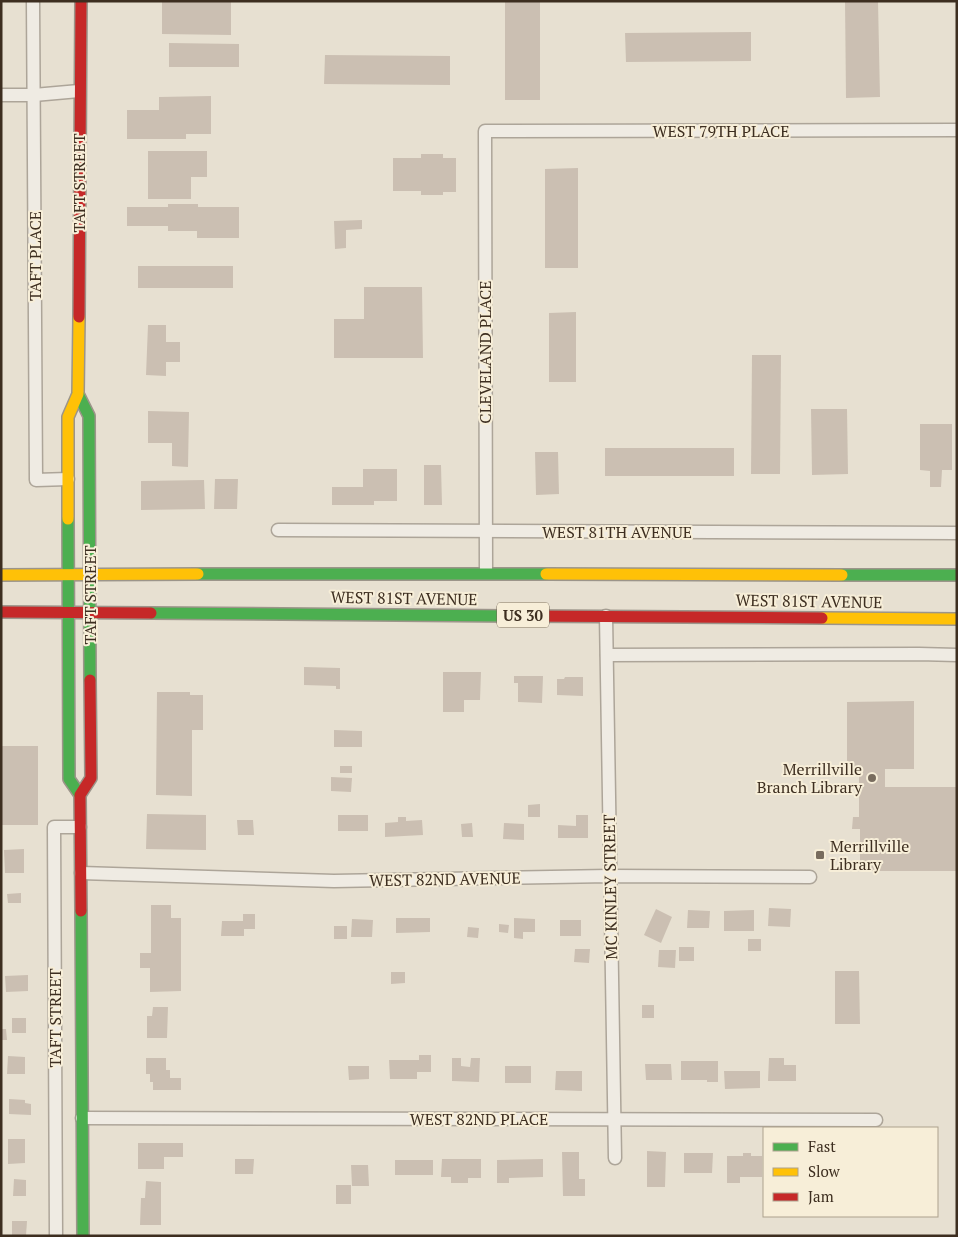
<svg xmlns="http://www.w3.org/2000/svg" width="958" height="1237" font-family="'PT Serif',serif">
<style>
.building{fill:#cbbfb2}
.lines{fill:none;stroke-linecap:round;stroke-linejoin:round}
.street-casing{stroke:#ada599;stroke-width:15}
.fast-casing{stroke:#9c958a;stroke-width:14}
.slow-casing{stroke:#9c958a;stroke-width:14}
.jam-casing{stroke:#9c958a;stroke-width:14}
.street{stroke:#efebe3;stroke-width:12}
.fast{stroke:#4caf50;stroke-width:11}
.slow{stroke:#ffc107;stroke-width:11}
.jam{stroke:#c62828;stroke-width:11}
.poi-dot{fill:#786c5e;stroke:#f7eed8;stroke-width:2}
.labels{text-anchor:middle;dominant-baseline:central;stroke-width:4;stroke-linejoin:round;paint-order:stroke}
.shield{fill:#f7eed8;stroke:#756857;stroke-width:1}
.shield-label{font-size:15px;font-weight:bold;fill:#3d2e20}
.street-label{font-size:16px;fill:#3d2e20;stroke:#f7eed8}
.poi-label{font-size:16px;fill:#3d2e20;stroke:#f7eed8;text-anchor:end}
</style>
<rect width="100%" height="100%" fill="#e7e0d1"/>
<g class="building">
<polygon points="162,1 231,2 231,35 162,34"/>
<rect x="505" y="1" width="35" height="99"/>
<polygon points="845,1 878,1 880,97 846,98"/>
<polygon points="751,32 751,61 626,62 625,33"/>
<polygon points="169,43 239,44 239,67 169,67"/>
<polygon points="325,55 450,56 450,85 324,84"/>
<polygon points="211,96 211,134 186,134 186,139 127,139 127,110 159,110 159,97"/>
<polygon points="148,151 207,151 207,177 191,177 191,199 148,199"/>
<polygon points="421,154 443,154 443,158 456,158 456,192 443,192 443,195 421,195 421,191 393,191 393,158 421,158"/>
<polygon points="578,168 578,268 545,268 545,169"/>
<polygon points="168,204 198,204 198,207 239,207 239,238 197,238 197,231 168,231 168,226 127,226 127,207 168,207"/>
<polygon points="362,220 362,229 346,230 346,248 335,249 334,221"/>
<rect x="138" y="266" width="95" height="22"/>
<polygon points="364,287 422,287 423,358 334,358 334,319 364,319"/>
<polygon points="576,312 576,382 549,382 549,313"/>
<polygon points="148,325 166,325 166,342 180,342 180,362 166,362 166,376 146,375"/>
<polygon points="752,355 781,355 780,474 751,474"/>
<polygon points="811,409 847,409 848,474 812,475"/>
<polygon points="148,411 189,412 188,467 172,466 172,443 148,443"/>
<polygon points="920,424 952,424 952,470 942,470 941,487 930,487 930,471 920,470"/>
<rect x="605" y="448" width="129" height="28"/>
<polygon points="535,452 558,452 559,494 536,495"/>
<polygon points="424,465 441,465 442,505 424,505"/>
<polygon points="363,469 397,469 397,501 374,501 374,505 332,505 332,487 363,487"/>
<polygon points="215,479 238,479 237,509 214,509"/>
<polygon points="204,480 205,509 141,510 141,481"/>
<polygon points="304,667 340,668 340,689 336,689 336,686 304,685"/>
<polygon points="443,672 481,672 480,700 464,700 464,712 443,712"/>
<polygon points="514,676 543,676 542,703 518,702 518,683 514,683"/>
<polygon points="565,677 583,677 583,696 557,695 557,679 564,679"/>
<polygon points="157,692 190,692 190,695 203,695 203,730 192,730 192,796 156,795"/>
<polygon points="914,701 914,769 885,769 885,787 957,787 957,871 860,871 860,829 852,829 853,817 859,817 859,768 847,768 847,702"/>
<polygon points="334,730 362,731 362,747 334,747"/>
<rect x="1" y="746" width="37" height="79"/>
<rect x="340" y="766" width="12" height="7"/>
<polygon points="331,777 352,778 351,792 331,791"/>
<polygon points="540,804 540,817 528,817 528,805"/>
<polygon points="147,814 206,815 206,850 146,849"/>
<rect x="338" y="815" width="30" height="16"/>
<polygon points="576,815 588,815 588,838 558,838 558,825 576,826"/>
<polygon points="398,817 406,817 406,821 422,820 423,835 385,837 385,823 398,822"/>
<polygon points="237,820 253,820 254,835 238,835"/>
<polygon points="472,823 473,837 462,837 461,824"/>
<polygon points="504,823 524,824 524,840 503,839"/>
<polygon points="24,849 24,873 5,873 4,850"/>
<polygon points="21,893 21,903 8,903 7,894"/>
<polygon points="151,905 171,905 171,918 181,918 181,991 150,992 150,968 140,968 140,953 151,953"/>
<polygon points="769,908 791,909 790,927 768,926"/>
<polygon points="656,909 672,917 661,943 644,935"/>
<polygon points="688,910 710,911 709,928 687,928"/>
<polygon points="754,910 754,931 724,931 724,911"/>
<polygon points="243,914 255,914 255,929 244,929 244,936 221,936 222,921 243,921"/>
<polygon points="396,918 430,918 430,932 396,933"/>
<polygon points="514,918 535,919 535,932 523,932 523,939 514,938"/>
<polygon points="352,919 373,920 372,937 351,937"/>
<rect x="560" y="920" width="21" height="16"/>
<polygon points="499,924 509,925 508,933 499,932"/>
<rect x="334" y="926" width="13" height="13"/>
<polygon points="468,927 479,928 478,938 467,937"/>
<rect x="748" y="939" width="13" height="12"/>
<rect x="679" y="947" width="15" height="14"/>
<polygon points="575,949 590,949 589,963 574,962"/>
<polygon points="659,950 676,950 675,968 658,967"/>
<polygon points="835,971 859,971 860,1024 835,1024"/>
<polygon points="391,972 405,972 405,983 391,984"/>
<polygon points="28,975 28,991 6,992 5,976"/>
<rect x="642" y="1005" width="12" height="13"/>
<polygon points="153,1007 168,1007 167,1038 147,1038 147,1016 152,1016"/>
<rect x="12" y="1018" width="14" height="15"/>
<polygon points="1,1029 6,1029 7,1040 1,1040"/>
<polygon points="419,1055 431,1055 431,1072 417,1072 417,1079 390,1079 389,1060 419,1060"/>
<polygon points="8,1056 25,1057 25,1074 7,1074"/>
<polygon points="146,1058 166,1058 166,1070 170,1070 170,1078 181,1078 181,1090 153,1090 153,1082 150,1082 150,1074 146,1074"/>
<polygon points="452,1058 461,1058 461,1066 470,1067 471,1058 480,1058 479,1082 452,1081"/>
<polygon points="769,1058 784,1058 784,1065 796,1065 796,1081 768,1081"/>
<polygon points="681,1061 718,1061 718,1082 707,1082 707,1080 681,1080"/>
<polygon points="645,1064 671,1064 672,1080 646,1080"/>
<polygon points="348,1066 369,1066 369,1079 349,1080"/>
<rect x="505" y="1066" width="26" height="17"/>
<polygon points="556,1071 582,1071 582,1091 555,1090"/>
<polygon points="724,1071 760,1071 760,1088 725,1089"/>
<polygon points="9,1099 25,1100 25,1103 31,1104 31,1115 9,1114"/>
<polygon points="8,1139 25,1139 25,1163 8,1164"/>
<polygon points="138,1143 183,1143 183,1157 164,1157 164,1169 138,1169"/>
<polygon points="647,1151 666,1152 665,1187 647,1187"/>
<polygon points="562,1152 579,1152 579,1179 585,1179 585,1196 563,1196"/>
<polygon points="684,1153 713,1153 712,1173 684,1173"/>
<polygon points="743,1153 751,1153 751,1156 762,1156 762,1177 740,1177 740,1183 727,1183 727,1156 743,1156"/>
<polygon points="235,1159 254,1159 253,1174 235,1174"/>
<polygon points="442,1159 481,1159 481,1178 468,1178 468,1183 451,1183 451,1177 441,1177"/>
<polygon points="543,1159 543,1177 509,1178 509,1183 497,1183 497,1160"/>
<rect x="395" y="1160" width="38" height="15"/>
<polygon points="351,1165 368,1165 369,1186 352,1186"/>
<polygon points="14,1179 26,1180 26,1196 13,1196"/>
<polygon points="146,1181 161,1182 161,1225 140,1225 141,1198 145,1198"/>
<rect x="336" y="1185" width="15" height="19"/>
<polygon points="12,1221 27,1221 26,1236 12,1236"/>
</g>
<g class="lines">
<defs>
<g id="street">
<polyline points="33,1 36,480 68,479"/>
<polyline points="1,95 34,95 79,91"/>
<polyline points="278,530 957,533"/>
<polyline points="486,573 485,131 957,130"/>
<polyline points="606,616 615,1158"/>
<polyline points="607,655 919,654 957,655"/>
<polyline points="81,873 334,881 609,876 810,877"/>
<polyline points="82,1118 876,1120"/>
<polyline points="56,1236 54,827 80,827"/>
</g>
<g id="fast">
<polyline points="78,394 89,416 90,680"/>
<polyline points="68,519 69,779 80,795"/>
<polyline points="198,574 546,574"/>
<polyline points="842,575 957,575"/>
<polyline points="151,613 523,616"/>
<polyline points="81,911 83,1236"/>
</g>
<g id="slow">
<polyline points="68,519 68,417 78,394 79,317"/>
<polyline points="546,574 842,575"/>
<polyline points="1,575 198,574"/>
<polyline points="822,618 957,619"/>
</g>
<g id="jam">
<polyline points="79,317 81,1"/>
<polyline points="1,612 151,613"/>
<polyline points="523,616 822,618"/>
<polyline points="81,911 80,795 91,778 90,680"/>
</g>
</defs>
<use href="#street" class="street-casing"/>
<use href="#fast" class="fast-casing"/>
<use href="#slow" class="slow-casing"/>
<use href="#jam" class="jam-casing"/>
<use href="#street" class="street"/>
<use href="#fast" class="fast"/>
<use href="#slow" class="slow"/>
<use href="#jam" class="jam"/>
</g>
<g class="poi-dot">
<circle cx="872" cy="778" r="5"/>
<rect x="815" y="850" width="10" height="10" rx="2.5"/>
</g>
<g class="labels">
<rect class="shield" x="497" y="602.5" width="52" height="25" rx="4"/>
<g class="shield-label">
<text x="523" y="615">US 30</text>
</g>
<g class="street-label">
<text x="721" y="131">WEST 79TH PLACE</text>
<text transform="translate(79 183) rotate(-90)">TAFT STREET</text>
<text transform="translate(35 256) rotate(-90)">TAFT PLACE</text>
<text transform="translate(485 352) rotate(-90)">CLEVELAND PLACE</text>
<text x="617" y="532">WEST 81TH AVENUE</text>
<text transform="translate(90 595) rotate(-90)">TAFT STREET</text>
<text transform="translate(404 598) rotate(1)">WEST 81ST AVENUE</text>
<text transform="translate(809 601) rotate(1)">WEST 81ST AVENUE</text>
<text transform="translate(445 879) rotate(-1)">WEST 82ND AVENUE</text>
<text transform="translate(610 887) rotate(-91)">MC KINLEY STREET</text>
<text transform="translate(55 1018) rotate(-90)">TAFT STREET</text>
<text x="479" y="1119">WEST 82ND PLACE</text>
</g>
<g class="poi-label">
<text x="862" y="769">Merrillville<tspan x="862" dy="18">Branch Library</tspan></text>
<text x="830" y="846" text-anchor="start">Merrillville<tspan x="830" dy="18">Library</tspan></text>
</g>
</g>
<rect width="958" height="1237" fill="none" stroke="#3d2e20" stroke-width="5"/>
<rect x="763" y="1127" width="175" height="90" fill="#f7eed8" stroke="#ada18e"/>
<rect x="773" y="1143" width="25" height="8" fill="#4caf50" stroke="#ada18e"/>
<text x="808" y="1152" font-size="15" fill="#3d2e20">Fast</text>
<rect x="773" y="1168" width="25" height="8" fill="#ffc107" stroke="#ada18e"/>
<text x="808" y="1177" font-size="15" fill="#3d2e20">Slow</text>
<rect x="773" y="1193" width="25" height="8" fill="#c62828" stroke="#ada18e"/>
<text x="808" y="1202" font-size="15" fill="#3d2e20">Jam</text>
</svg>
